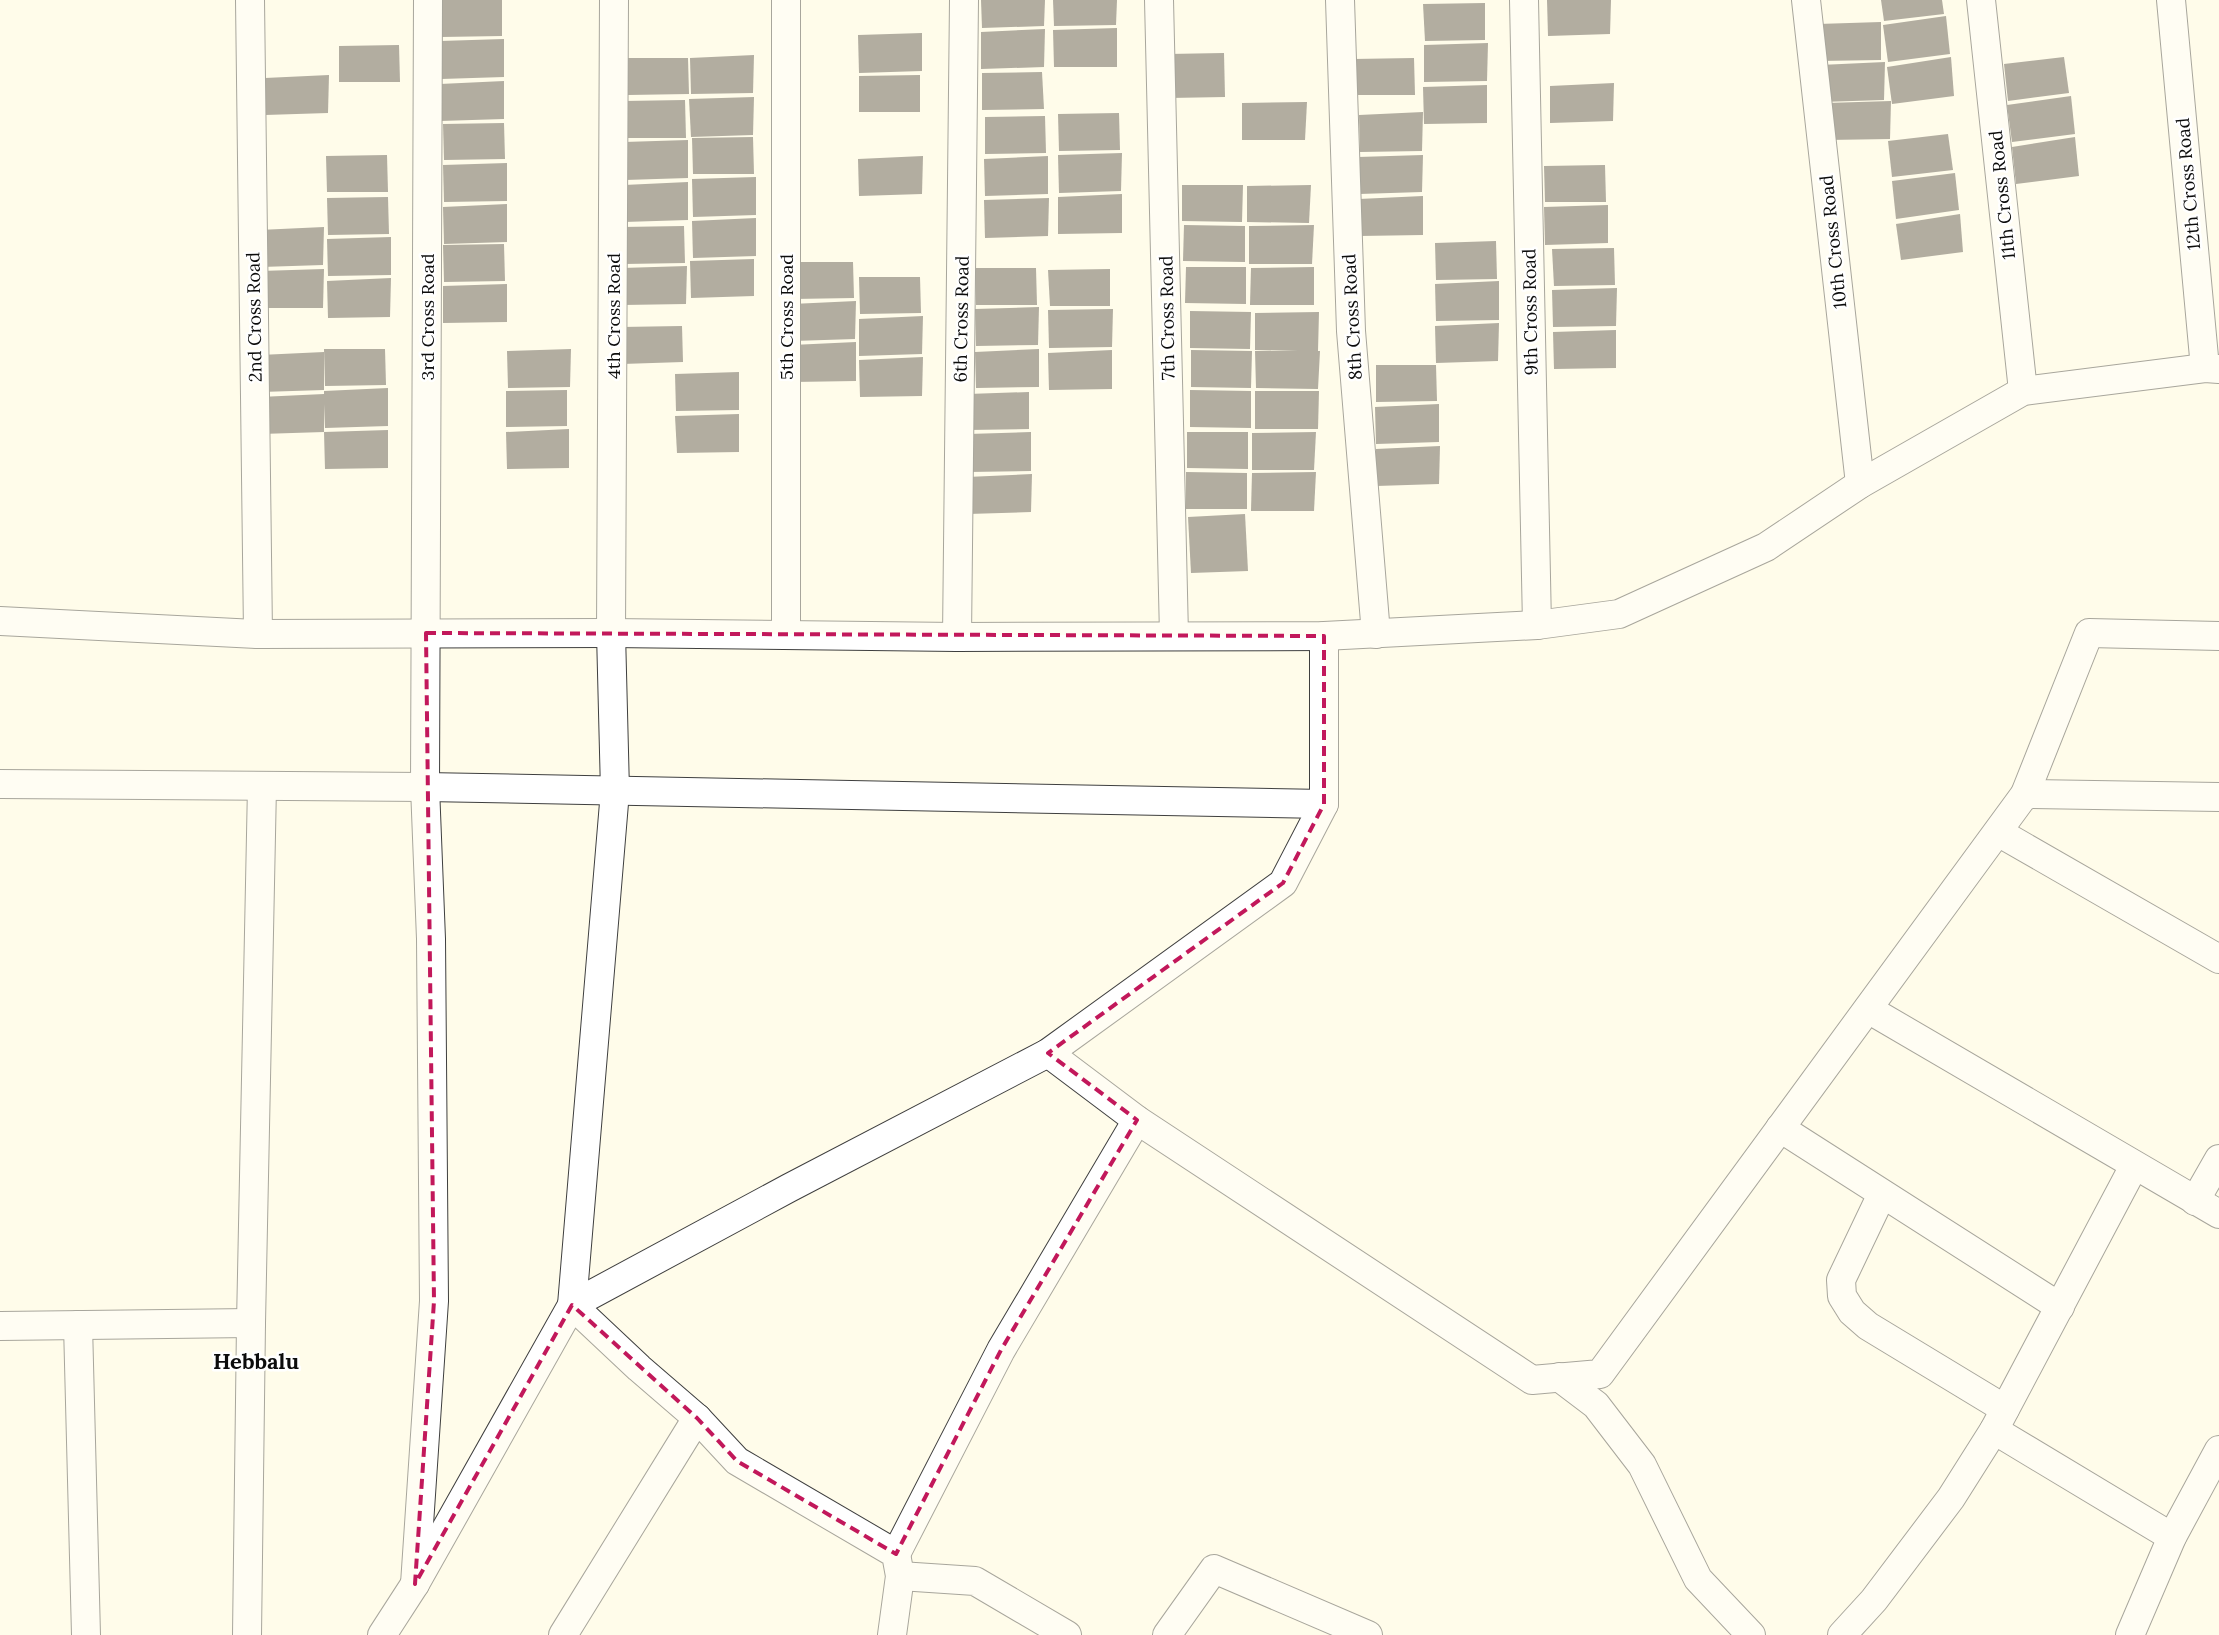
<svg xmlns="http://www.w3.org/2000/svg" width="2219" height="1635" font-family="Lora,serif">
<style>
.building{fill:#544e48}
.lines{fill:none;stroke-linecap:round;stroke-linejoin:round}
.minor-casing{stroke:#3f3f3f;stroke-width:30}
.minor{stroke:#fff;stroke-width:28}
.marked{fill:none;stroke:#c2185b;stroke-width:4;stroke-dasharray:10 6;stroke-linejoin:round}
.labels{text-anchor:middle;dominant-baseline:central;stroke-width:5;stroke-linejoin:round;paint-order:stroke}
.street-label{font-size:18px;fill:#0c0c0c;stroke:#fff}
.district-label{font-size:22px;font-weight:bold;fill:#0c0c0c;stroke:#fff}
</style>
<rect width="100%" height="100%" fill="#fffcea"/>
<g class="building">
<polygon points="440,0 502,0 502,36 441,37"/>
<polygon points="981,0 1045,0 1044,26 982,28"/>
<polygon points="1053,0 1117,0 1116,25 1054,26"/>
<polygon points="1547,0 1611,0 1610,34 1548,36"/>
<polygon points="1881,0 1942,0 1944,14 1884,21"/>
<polygon points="1485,3 1485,40 1425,41 1423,4"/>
<polygon points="1946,16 1950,54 1888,62 1883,25"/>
<polygon points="1881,22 1881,60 1819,61 1818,24"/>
<polygon points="1117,28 1117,67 1054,67 1053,30"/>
<polygon points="1045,29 1044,67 981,69 981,32"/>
<polygon points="922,33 922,71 859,73 858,35"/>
<polygon points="504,39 504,77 441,79 440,41"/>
<polygon points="1488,43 1487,81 1424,82 1424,45"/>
<polygon points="399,45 400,82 339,82 339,46"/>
<polygon points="1224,53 1225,97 1169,98 1168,54"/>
<polygon points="754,55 753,93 691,94 690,58"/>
<polygon points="1951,57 1954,96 1892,104 1887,67"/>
<polygon points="2064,57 2069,93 2008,101 2004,64"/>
<polygon points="628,58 688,58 689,94 628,95"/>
<polygon points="1414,58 1415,95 1354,95 1353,59"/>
<polygon points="1885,62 1884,100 1821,102 1820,65"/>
<polygon points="1042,72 1044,109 982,110 982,73"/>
<polygon points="329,75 328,113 265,115 265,78"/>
<polygon points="920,75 920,112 859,112 859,76"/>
<polygon points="504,81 504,119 440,121 440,84"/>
<polygon points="1614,83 1613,121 1550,123 1550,86"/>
<polygon points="1487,85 1487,123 1424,124 1423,87"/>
<polygon points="2071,96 2075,134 2012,142 2007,105"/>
<polygon points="754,97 753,135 691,137 689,99"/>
<polygon points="685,100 686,138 625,138 624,101"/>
<polygon points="1891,101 1890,139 1827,140 1826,103"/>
<polygon points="1307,102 1305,140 1242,140 1242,103"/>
<polygon points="1423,112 1422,151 1360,152 1359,115"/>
<polygon points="1119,113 1120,150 1059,151 1058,114"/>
<polygon points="1045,116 1046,153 985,154 985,117"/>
<polygon points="504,123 505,159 444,160 443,124"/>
<polygon points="1948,134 1953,170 1892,177 1888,141"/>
<polygon points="753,137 754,174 693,174 692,138"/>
<polygon points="2075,137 2079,176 2016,184 2012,147"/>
<polygon points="688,140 688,178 625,180 624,142"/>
<polygon points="1122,153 1121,191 1059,193 1058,155"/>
<polygon points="387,155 388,192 327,192 326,156"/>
<polygon points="1423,155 1422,192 1359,194 1358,157"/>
<polygon points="923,156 922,194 859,196 858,159"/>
<polygon points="1048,156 1048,194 985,196 984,159"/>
<polygon points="507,163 507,201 444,202 443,165"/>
<polygon points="1605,165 1606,202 1545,202 1544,166"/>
<polygon points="1955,173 1959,210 1896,219 1892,181"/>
<polygon points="756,177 756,215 693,217 692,179"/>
<polygon points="688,182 688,220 624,222 624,185"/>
<polygon points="1182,185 1243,185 1242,222 1182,221"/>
<polygon points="1311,185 1309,223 1247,222 1247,186"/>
<polygon points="1122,194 1122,233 1058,234 1058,197"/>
<polygon points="1423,196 1423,235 1359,236 1359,199"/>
<polygon points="388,197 389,234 328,235 327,198"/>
<polygon points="1049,198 1048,236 985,238 984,200"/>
<polygon points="507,204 507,242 444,244 443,207"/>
<polygon points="1608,205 1608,243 1545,245 1544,207"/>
<polygon points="1960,214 1963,252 1901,260 1896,224"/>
<polygon points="756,218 756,256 693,258 692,221"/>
<polygon points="1184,225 1245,226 1245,262 1183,261"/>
<polygon points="1314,225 1312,264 1249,264 1249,226"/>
<polygon points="684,226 685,263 624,264 622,227"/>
<polygon points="324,227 323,265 261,267 259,230"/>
<polygon points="391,237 391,275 328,276 327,239"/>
<polygon points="1496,241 1497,279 1436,280 1435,243"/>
<polygon points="504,244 505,281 444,282 443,245"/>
<polygon points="1614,248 1615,285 1554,286 1552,249"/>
<polygon points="754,259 754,296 691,298 690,261"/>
<polygon points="793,262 853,262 854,298 793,299"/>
<polygon points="687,266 686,304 623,305 622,268"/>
<polygon points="1186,267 1246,267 1246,304 1185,303"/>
<polygon points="1314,267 1314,305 1250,305 1251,268"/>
<polygon points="975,268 1036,268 1037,305 976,305"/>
<polygon points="324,269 323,308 260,308 260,271"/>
<polygon points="1110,269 1110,306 1050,306 1048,270"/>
<polygon points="859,277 920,277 921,313 860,314"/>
<polygon points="391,278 390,317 328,318 327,281"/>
<polygon points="1499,281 1499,320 1436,321 1435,284"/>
<polygon points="507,284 507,322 443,323 443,286"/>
<polygon points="1617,288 1616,326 1553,327 1552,290"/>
<polygon points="856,301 855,339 793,341 792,304"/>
<polygon points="1039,307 1038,345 976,346 975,309"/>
<polygon points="1113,309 1112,347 1049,348 1048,310"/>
<polygon points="1190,311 1251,312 1250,349 1190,348"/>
<polygon points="1319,312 1318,351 1320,351 1318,389 1256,388 1255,351 1298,350 1255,350 1255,313"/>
<polygon points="923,316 922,354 859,356 859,319"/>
<polygon points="1499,323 1498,361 1436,363 1435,326"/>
<polygon points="682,326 683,362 622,364 621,327"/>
<polygon points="1616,330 1616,368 1554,369 1553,332"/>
<polygon points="856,342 856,381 793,382 792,345"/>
<polygon points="324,349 385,349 386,385 325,386"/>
<polygon points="571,349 570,387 508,388 507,351"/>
<polygon points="1039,349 1039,387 976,388 975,352"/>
<polygon points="1112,350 1112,389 1049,390 1048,353"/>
<polygon points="1191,350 1252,351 1251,388 1191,387"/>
<polygon points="324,352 324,390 261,392 260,355"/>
<polygon points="923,357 922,396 860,397 859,360"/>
<polygon points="1376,365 1436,365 1437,401 1376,402"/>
<polygon points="739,372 739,410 676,411 675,374"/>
<polygon points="388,388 388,426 325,428 324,404 324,432 388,430 388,468 325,469 324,432 261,434 260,397 324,394 324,391"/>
<polygon points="567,390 567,426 506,427 506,391"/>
<polygon points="1190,390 1251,391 1251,428 1190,427"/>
<polygon points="1255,391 1319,391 1318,429 1255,429"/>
<polygon points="1029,392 1029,429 968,430 968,394"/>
<polygon points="1439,404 1439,442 1376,444 1375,407"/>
<polygon points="739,414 739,452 677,453 675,416"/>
<polygon points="569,429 569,468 507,469 506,432"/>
<polygon points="1031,432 1031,471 968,472 968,434"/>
<polygon points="1187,432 1248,432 1248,469 1187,468"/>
<polygon points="1316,432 1314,470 1252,470 1252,433"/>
<polygon points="1440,446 1439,484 1376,486 1376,449"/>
<polygon points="1186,472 1247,473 1247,509 1186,509"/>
<polygon points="1316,472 1314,511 1251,511 1252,473"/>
<polygon points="1032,474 1031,512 968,514 967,477"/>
<polygon points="1245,514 1248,571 1191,573 1188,517"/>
</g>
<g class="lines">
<defs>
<g id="minor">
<polyline points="250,0 258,634"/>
<polyline points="614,0 611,633 615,791 572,1305 639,1368 697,1418 737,1461 896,1554 900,1576 892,1635"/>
<polyline points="1159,0 1174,635"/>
<polyline points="1340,0 1351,331 1376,634"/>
<polyline points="1524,0 1537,625"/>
<polyline points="1806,0 1860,484"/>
<polyline points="1981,0 2023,391"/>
<polyline points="2171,0 2205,368"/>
<polyline points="0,621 258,634 611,633 957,637 1324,636 1537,625 1619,614 1766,547 1860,484 2023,391 2205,368 2219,369"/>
<polyline points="786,634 786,0"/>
<polyline points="957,637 964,0"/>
<polyline points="0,784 425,787 1324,804 1324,636"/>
<polyline points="2025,794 2219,797"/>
<polyline points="1998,832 2219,959"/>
<polyline points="1868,1009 2219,1214"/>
<polyline points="1048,1053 1137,1120 1532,1380 1600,1374 2025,794 2089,633 2219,636"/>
<polyline points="1780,1128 2060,1307"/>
<polyline points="1882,1194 1841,1280 1842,1296 1852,1312 1868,1326 2005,1409"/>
<polyline points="2195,1201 2219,1159"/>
<polyline points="78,1325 86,1635"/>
<polyline points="0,1326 251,1323"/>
<polyline points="1559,1377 1596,1405 1642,1465 1698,1579 1751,1635"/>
<polyline points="1994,1430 2172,1537"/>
<polyline points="896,1554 1001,1350 1137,1120"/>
<polyline points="900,1576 975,1581 1067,1635"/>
<polyline points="415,1584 434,1301 431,939 425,787 428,0"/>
<polyline points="247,1635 251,1323 262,786"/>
<polyline points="382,1635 415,1584 572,1305 789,1188 1048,1053 1283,883 1324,804"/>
<polyline points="563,1635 697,1418"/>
<polyline points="1167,1635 1214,1569 1368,1635"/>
<polyline points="1842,1635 1874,1600 1951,1498 1994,1430 2134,1166"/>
<polyline points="2130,1635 2172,1537 2219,1450"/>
</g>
</defs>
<use href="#minor" class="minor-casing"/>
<use href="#minor" class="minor"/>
</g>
<path d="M0 0H2219V1635H0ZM426,633L1324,636V804L1283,883L1048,1053L1137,1120L1001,1350L896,1554L737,1461L697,1418L572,1305L415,1584L434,1301Z" fill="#fffcea" fill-opacity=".55" fill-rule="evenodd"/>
<path class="marked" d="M426,633L1324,636V804L1283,883L1048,1053L1137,1120L1001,1350L896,1554L737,1461L697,1418L572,1305L415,1584L434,1301Z"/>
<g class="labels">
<g class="street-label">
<text transform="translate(2188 184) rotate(-95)">12th Cross Road</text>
<text transform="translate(2002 195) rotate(-96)">11th Cross Road</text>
<text transform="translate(1833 242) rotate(-96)">10th Cross Road</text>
<text transform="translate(1530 312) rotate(-91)">9th Cross Road</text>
<text transform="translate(613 316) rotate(-90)">4th Cross Road</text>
<text transform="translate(254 317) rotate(-91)">2nd Cross Road</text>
<text transform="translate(427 317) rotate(-90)">3rd Cross Road</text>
<text transform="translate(786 317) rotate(-90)">5th Cross Road</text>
<text transform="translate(1352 317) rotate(-93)">8th Cross Road</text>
<text transform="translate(1167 318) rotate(-91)">7th Cross Road</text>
<text transform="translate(961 319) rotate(-89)">6th Cross Road</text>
</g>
<g class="district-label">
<text x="256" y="1361">Hebbalu</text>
</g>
</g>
</svg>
